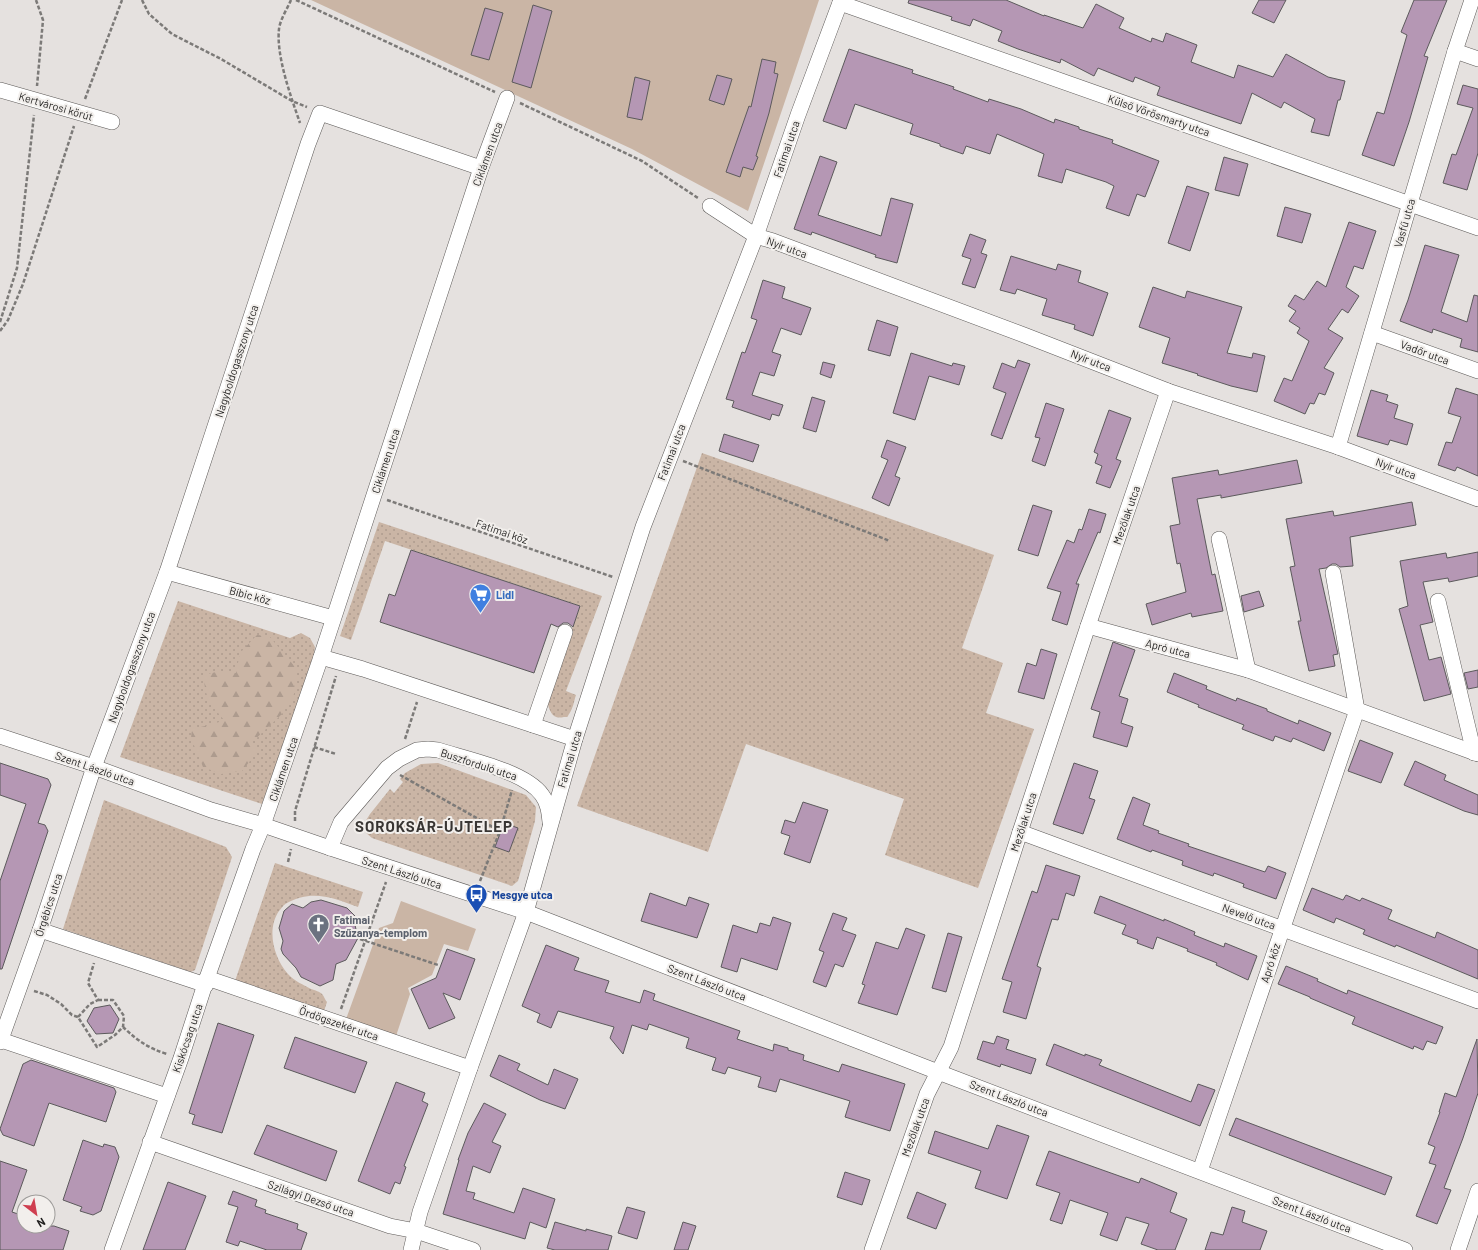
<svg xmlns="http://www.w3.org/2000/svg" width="1478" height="1250" font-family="Barlow,sans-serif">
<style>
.grass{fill:url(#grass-dots)}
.forest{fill:url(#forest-firs)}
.garden{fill:#cab5a5}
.building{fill:#b597b4;stroke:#5c5a5c}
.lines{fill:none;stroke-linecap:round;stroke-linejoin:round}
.minor-casing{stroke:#5d5a58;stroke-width:16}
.path{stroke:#7c7a78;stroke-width:2.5;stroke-dasharray:4 2;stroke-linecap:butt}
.minor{stroke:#fff;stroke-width:15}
.labels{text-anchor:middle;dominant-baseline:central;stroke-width:4;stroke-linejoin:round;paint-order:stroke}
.street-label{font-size:11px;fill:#201f1e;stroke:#f2efec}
.shop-label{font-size:11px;font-weight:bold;fill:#366cbe;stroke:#f2efec;text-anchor:start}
.transit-label{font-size:11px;font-weight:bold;fill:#164399;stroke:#f2efec;text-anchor:start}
.worship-label{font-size:11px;font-weight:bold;fill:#5b616d;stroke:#f2efec;text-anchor:start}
.district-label{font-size:15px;font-weight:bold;letter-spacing:1px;fill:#383533;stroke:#f2efec}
</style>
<defs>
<pattern id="grass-dots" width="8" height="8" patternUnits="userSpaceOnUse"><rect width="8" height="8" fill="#cab5a5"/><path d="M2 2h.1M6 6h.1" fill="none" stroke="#ad9b8e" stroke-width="1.8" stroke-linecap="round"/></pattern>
<pattern id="forest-firs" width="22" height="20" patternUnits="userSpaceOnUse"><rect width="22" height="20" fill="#cab5a5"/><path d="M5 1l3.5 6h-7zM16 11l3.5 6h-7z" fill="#ad9b8e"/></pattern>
</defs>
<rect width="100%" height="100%" fill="#e5e1df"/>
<g class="grass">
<polygon points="702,453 994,555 962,648 1003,663 986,713 1034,729 978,888 885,855 904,799 746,744 708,852 577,806"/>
<path d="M379,522L602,596L566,691L576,695C574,701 573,709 569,714C567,718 568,717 564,717C552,720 550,711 547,702L580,606L385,541L351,640L340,636Z"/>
<polygon points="178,601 290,638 301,633 310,638 315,647 313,659 262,804 120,757"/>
<polygon points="438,763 526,795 536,807 535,821 518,881 512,886 372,838 365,832 363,825 370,814 390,789 394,793 403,782 400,779 405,773 421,764"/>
<polygon points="104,800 226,847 232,857 195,970 191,972 63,929"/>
<path d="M275,863L363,892L358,907C334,898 312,889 287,903C283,905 282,908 279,911C266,930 274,958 288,974C294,981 304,985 311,989C315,990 320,992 322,994C324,996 325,1000 327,1002L323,1014L234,984Z"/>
</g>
<path class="forest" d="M257,635L269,636L296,668L294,694L282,714L251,743L257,752L242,771L221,774L203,767L191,738L192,729L214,724L224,720C211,704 204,697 204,675L220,671L236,673L240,653Z"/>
<g class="garden">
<polygon points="311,0 819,0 748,211 632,149"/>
<polygon points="401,901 476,929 468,951 444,944 432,975 408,988 410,994 395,1039 345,1022 379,928 393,923"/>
</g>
<g class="building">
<polygon points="909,0 1006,0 1044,16 1044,15 1083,28 1096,4 1124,18 1119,28 1151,42 1152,38 1163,42 1166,33 1197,45 1191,62 1234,78 1238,65 1273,77 1286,54 1328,77 1345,81 1340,100 1338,100 1329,136 1311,132 1315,119 1284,102 1281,108 1252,93 1241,124 1157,95 1160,87 1135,77 1133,82 1098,68 1094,76 1061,59 1060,63 1018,49 998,41 1002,31 973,19 970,26 951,20 952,17 908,3"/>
<polygon points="1259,0 1286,0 1274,23 1252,13"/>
<polygon points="1414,0 1447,0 1424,56 1428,57 1409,122 1394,166 1362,155 1377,112 1384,114 1407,35 1401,32"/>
<polygon points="533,5 552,11 531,88 512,82"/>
<polygon points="485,8 503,13 489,60 471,55"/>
<polygon points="849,49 913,70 912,73 954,87 953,89 988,102 989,99 1021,109 1054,123 1055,119 1079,127 1079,129 1113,140 1112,143 1159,161 1145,197 1137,194 1129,216 1106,208 1114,186 1106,182 1066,169 1062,183 1038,176 1044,154 997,134 990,154 966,146 963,154 940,146 940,144 910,134 913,124 855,104 846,129 823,121"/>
<polygon points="762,59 776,62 774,73 778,74 769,113 756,156 758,157 753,170 743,167 740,177 726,172 749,106 751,107"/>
<polygon points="717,75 732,79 724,105 709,100"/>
<polygon points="635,77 650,81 642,120 627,117"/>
<polygon points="1463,85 1478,89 1478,153 1467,190 1443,183 1452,154 1456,155 1473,108 1457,104"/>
<polygon points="820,156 837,162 818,215 881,236 891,198 913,204 897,263 875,257 876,255 812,232 811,235 794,229"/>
<polygon points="1224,157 1248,164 1239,196 1215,190"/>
<polygon points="1187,186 1209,193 1190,251 1168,243"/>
<polygon points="1285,207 1311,214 1302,243 1277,236"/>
<polygon points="1349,222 1376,231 1363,269 1354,266 1346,287 1359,296 1348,313 1342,309 1328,329 1343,338 1324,368 1334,373 1325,395 1319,393 1314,404 1310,403 1305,414 1274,401 1284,378 1292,381 1309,341 1297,333 1300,328 1289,321 1296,311 1288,306 1295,295 1304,300 1317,281 1326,287"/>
<polygon points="970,234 986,240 981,253 987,255 975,288 962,284 971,259 962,256"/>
<polygon points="1425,245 1459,255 1441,312 1467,322 1474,295 1478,296 1478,352 1460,347 1462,339 1433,329 1432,333 1400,321 1408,300"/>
<polygon points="1011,256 1056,270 1058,264 1081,271 1078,282 1108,293 1093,336 1074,329 1075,325 1042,315 1047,299 1017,289 1015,294 1000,290"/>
<polygon points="763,280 785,287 782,298 811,308 801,335 781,328 772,352 781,355 774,376 760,372 752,395 783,405 779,416 772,414 770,420 732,407 734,401 726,399 742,352 745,353 757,320 751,318"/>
<polygon points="1153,287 1185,298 1187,291 1242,307 1227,353 1252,358 1253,353 1265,356 1257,392 1231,386 1197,375 1198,374 1162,363 1170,338 1139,327"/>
<polygon points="877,320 898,327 890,356 868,350"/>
<polygon points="911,353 952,366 953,363 965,366 959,385 929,376 915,420 893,413"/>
<polygon points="1018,360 1030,364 1002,439 991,435 1006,393 993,388 1002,363 1015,368"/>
<polygon points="823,362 835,365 831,378 820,374"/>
<polygon points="1456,388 1478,395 1478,476 1457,467 1455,471 1438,465 1446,442 1452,443 1461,417 1448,413"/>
<polygon points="1371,390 1388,395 1386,401 1398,405 1394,418 1413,424 1407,445 1390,440 1388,445 1357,436"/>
<polygon points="812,397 825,401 816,432 803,428"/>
<polygon points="1046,403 1064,409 1045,466 1032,461 1040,438 1035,437"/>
<polygon points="1109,410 1131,418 1116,459 1121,461 1110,488 1096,483 1102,466 1095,463 1098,454 1094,452"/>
<polygon points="724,434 759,445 753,462 719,451"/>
<polygon points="887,440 906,447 895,476 900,478 889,506 872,498 888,460 881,457"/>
<polygon points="1297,460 1302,483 1221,498 1221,495 1197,499 1212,575 1215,574 1223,611 1192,617 1191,613 1152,625 1146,604 1186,592 1180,563 1177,564 1170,526 1180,524 1172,478 1218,470 1219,475"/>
<polygon points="1412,502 1416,525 1350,537 1353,566 1340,567 1336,564 1332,564 1326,568 1319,569 1338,654 1333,655 1335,666 1309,671 1298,621 1301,621 1290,567 1295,566 1286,519 1333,511 1334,516"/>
<polygon points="1033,505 1052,511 1038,556 1018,550"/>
<polygon points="1089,509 1106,514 1100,533 1098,532 1076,584 1079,584 1067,625 1052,620 1061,592 1047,588 1067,540 1074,543 1079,529 1082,530"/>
<polygon points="411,550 580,606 573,627 568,623 563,623 558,627 551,624 534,673 380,622 389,594 395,596"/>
<polygon points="1478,552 1478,576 1449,582 1448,578 1423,582 1433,622 1420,625 1429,660 1441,657 1451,694 1424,701 1399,609 1408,606 1400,561 1446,553 1447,558"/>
<polygon points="1259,591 1264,606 1244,612 1241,596"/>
<polygon points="1113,642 1135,650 1119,696 1128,699 1121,723 1133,727 1127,747 1093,737 1100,712 1091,709"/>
<polygon points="1041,649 1057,654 1044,699 1018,692 1027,663 1036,666"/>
<polygon points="1478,670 1478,687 1468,689 1464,673"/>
<polygon points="1174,673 1207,686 1206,689 1236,701 1237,698 1267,709 1267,711 1298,724 1299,720 1331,733 1324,751 1293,738 1291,742 1275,736 1273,741 1242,729 1244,725 1198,707 1199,705 1167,692"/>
<polygon points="1360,740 1393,753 1381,783 1348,771"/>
<polygon points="1415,761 1446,775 1444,780 1478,795 1478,815 1464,811 1404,785"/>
<polygon points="0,763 48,779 51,785 38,823 45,825 48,831 2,969 0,969 0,881 26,804 0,795"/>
<polygon points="1074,763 1098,771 1089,798 1095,800 1083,834 1053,824"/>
<polygon points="1133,797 1150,804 1143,825 1159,831 1158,833 1189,844 1188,846 1265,872 1268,866 1286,873 1276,899 1243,887 1244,884 1214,873 1213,876 1182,865 1183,861 1152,850 1151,852 1117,839"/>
<polygon points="803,802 828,810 810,863 784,854 790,836 781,833 785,820 795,823"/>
<polygon points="504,823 518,828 509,852 495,847"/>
<polygon points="1046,865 1080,876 1074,896 1066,893 1058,920 1052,919 1037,966 1041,968 1026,1019 1003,1012 1012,982 1002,979 1032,891 1037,893"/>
<polygon points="1312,888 1343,900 1346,895 1360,901 1362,898 1392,910 1388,919 1435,938 1437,932 1478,950 1478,979 1396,945 1395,947 1363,934 1365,930 1336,918 1334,923 1303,910"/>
<polygon points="650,893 686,906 689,897 709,904 697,938 641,921"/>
<polygon points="1100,896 1164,921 1164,919 1195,932 1194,935 1224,947 1225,943 1257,956 1248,980 1216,965 1217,963 1187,951 1188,949 1157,937 1153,949 1137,943 1138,940 1122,934 1126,925 1094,913"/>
<polygon points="321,900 347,908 356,917 355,925 358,938 346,960 336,964 333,980 320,986 301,977 296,968 283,954 281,949 283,941 279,928 284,911 292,904 303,908 311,902"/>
<polygon points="833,913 847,918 842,930 856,935 843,967 835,964 826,987 813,982 824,952 819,950"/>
<polygon points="773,917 791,923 777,970 741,958 737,972 721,967 733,925 757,933 760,923 770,926"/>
<polygon points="906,928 925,935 897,1015 858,1003 865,985 862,984 876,942 898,949"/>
<polygon points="948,933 962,937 946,992 932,988"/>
<polygon points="546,945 579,958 574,970 609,981 605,992 640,1003 644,990 655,994 653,1000 740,1031 737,1039 773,1051 774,1044 788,1048 788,1050 804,1055 803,1060 839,1072 842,1064 905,1084 890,1131 845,1117 850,1101 780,1079 776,1092 758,1087 761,1077 728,1067 725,1074 712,1070 716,1058 686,1048 689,1038 649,1024 647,1030 632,1025 623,1054 610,1038 614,1027 558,1011 551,1028 537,1022 540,1014 522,1006"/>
<polygon points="447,949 475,959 460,1000 443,993 455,1018 429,1029 411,989 436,978"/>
<polygon points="1286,966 1318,979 1317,981 1347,994 1348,990 1443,1027 1436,1044 1427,1041 1423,1050 1414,1046 1413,1049 1352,1024 1355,1017 1310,998 1310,997 1278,984"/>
<polygon points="110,1005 119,1019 113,1033 96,1034 87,1021 94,1008"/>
<polygon points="218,1023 254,1035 222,1133 192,1124 195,1115 189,1113"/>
<polygon points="997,1036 1009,1040 1006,1049 1036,1059 1031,1074 1001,1064 1000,1067 977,1059 983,1041 994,1044"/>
<polygon points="295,1037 367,1062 355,1093 284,1068"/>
<polygon points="1477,1039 1478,1093 1463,1138 1444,1188 1451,1190 1437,1224 1416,1216 1436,1165 1429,1163 1435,1147 1428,1144 1440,1112 1439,1112 1445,1093 1456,1097"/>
<polygon points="1054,1044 1085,1056 1085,1054 1102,1060 1099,1065 1191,1102 1198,1084 1215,1090 1200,1126 1046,1065"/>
<polygon points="499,1055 520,1064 517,1070 548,1085 554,1069 578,1079 565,1109 540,1100 490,1076"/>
<polygon points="31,1060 114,1088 116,1092 106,1122 49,1103 34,1146 3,1135 0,1129 23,1064"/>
<polygon points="396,1082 425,1093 422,1101 428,1104 404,1166 406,1167 400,1184 395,1182 390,1194 358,1181"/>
<polygon points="484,1103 506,1114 492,1142 501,1146 490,1173 473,1166 466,1191 475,1193 473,1199 514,1213 523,1188 555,1199 546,1228 530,1222 525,1239 443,1214 459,1160 458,1160 468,1133"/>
<polygon points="1236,1118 1392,1177 1385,1195 1229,1135"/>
<polygon points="267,1125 337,1151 326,1181 254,1154"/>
<polygon points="997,1125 1029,1136 1007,1199 975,1188 981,1171 928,1153 935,1131 988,1149"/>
<polygon points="83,1140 103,1147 104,1144 115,1147 119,1157 101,1211 93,1215 80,1211 82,1207 63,1200"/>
<polygon points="1049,1151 1139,1183 1141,1178 1177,1193 1170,1212 1187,1219 1175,1250 1158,1250 1141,1244 1149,1224 1126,1217 1117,1241 1100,1235 1108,1213 1070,1200 1062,1224 1050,1220 1060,1193 1036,1185"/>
<polygon points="0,1161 27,1170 12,1212 24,1216 24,1226 54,1226 69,1231 63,1250 0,1250"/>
<polygon points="845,1172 870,1180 862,1205 837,1197"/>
<polygon points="168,1182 206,1196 185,1250 143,1250"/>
<polygon points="233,1191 257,1200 255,1206 266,1210 265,1213 298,1224 297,1229 307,1233 301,1250 267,1250 240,1241 238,1246 226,1242 238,1207 228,1204"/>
<polygon points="917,1192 946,1204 936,1229 907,1218"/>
<polygon points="627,1207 645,1212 637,1239 618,1233"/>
<polygon points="1232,1207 1245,1211 1242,1222 1267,1231 1260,1250 1205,1250 1211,1232 1223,1235"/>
<polygon points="555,1222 586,1231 586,1229 612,1236 608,1250 555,1250 547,1248"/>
<polygon points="683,1222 696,1226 688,1250 674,1250"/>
</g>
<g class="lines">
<defs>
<g id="minor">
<polyline points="840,3 1478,228"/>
<polyline points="1455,51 1478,59"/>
<polyline points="0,90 112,122"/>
<polyline points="710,206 756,236 773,241 1024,335 1168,391 1338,447 1478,499"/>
<polyline points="1372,333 1478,371"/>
<polyline points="1338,447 1455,51 1472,0"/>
<polyline points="1219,539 1248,670"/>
<polyline points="167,572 333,618"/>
<polyline points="1438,601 1474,753"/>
<polyline points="1088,626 1248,670 1478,754"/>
<polyline points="321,657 363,669 575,739"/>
<polyline points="533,725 565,632"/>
<polyline points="0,736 94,767 211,810 263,825 330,848 526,912 938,1072 1405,1250"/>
<polyline points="1020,832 1478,1001"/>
<path d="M330,848L341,822L387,768L399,759L417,750L428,749L438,750C466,759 525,771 542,795C548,803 549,812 550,822"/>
<polyline points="40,930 206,985"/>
<polyline points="207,978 470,1068"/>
<polyline points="1,1040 167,1096"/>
<polyline points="0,1042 40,930 94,767 167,572 308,144 320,113 481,168"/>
<polyline points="150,1142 390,1226 416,1231 473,1250"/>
<polyline points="1200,1171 1357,710 1333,573"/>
<polyline points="112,1250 181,1058 207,978 253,849 263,825 321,657 481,168 507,98"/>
<polyline points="411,1250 420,1212 470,1068 526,912 575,739 643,527 756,236 798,115 841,0"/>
<polyline points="872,1250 927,1094 951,1047 1020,832 1088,626 1168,391"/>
<polyline points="1458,1250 1478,1191"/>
</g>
</defs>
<use href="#minor" class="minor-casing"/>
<g class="path">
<polyline points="36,0 43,20 37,86"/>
<polyline points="142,0 149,14 172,34 221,59 292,101 307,107"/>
<path d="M291,0C287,9 280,20 279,29C276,56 291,97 300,123"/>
<polyline points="296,0 495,92"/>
<polyline points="85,99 122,0"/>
<polyline points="520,103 642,161 698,198"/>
<polyline points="0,322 17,268 34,115"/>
<polyline points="0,331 8,320 23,284 74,126"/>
<polyline points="683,461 890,541"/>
<polyline points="387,500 613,577"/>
<polyline points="405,739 417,702"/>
<polyline points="314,747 336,754"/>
<polyline points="400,775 500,831"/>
<polyline points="295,821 295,811 336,676"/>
<polyline points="288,862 291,849"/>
<polyline points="480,881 500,831 512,790"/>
<polyline points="360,939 438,965"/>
<path d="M34,991L47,995L61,1004L72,1015L78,1017L97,1047L115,1035L123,1027C138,1041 148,1048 167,1054"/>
<polyline points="98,1000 113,1000 124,1016 123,1027"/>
<polyline points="341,1009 386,882"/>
<polyline points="78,1017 90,1004 98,1000 88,983 94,963"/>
</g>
<use href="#minor" class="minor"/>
</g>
<defs>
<symbol id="supermarket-pin" viewBox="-11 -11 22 30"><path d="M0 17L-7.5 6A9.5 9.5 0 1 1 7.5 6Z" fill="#3f7fe0" stroke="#f2efec"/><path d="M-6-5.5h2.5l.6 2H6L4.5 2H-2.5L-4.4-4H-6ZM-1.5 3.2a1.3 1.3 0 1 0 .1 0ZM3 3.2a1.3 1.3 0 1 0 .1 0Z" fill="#fff"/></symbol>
<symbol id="bus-pin" viewBox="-11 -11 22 30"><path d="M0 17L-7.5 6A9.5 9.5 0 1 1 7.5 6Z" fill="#1a4fb4" stroke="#f2efec"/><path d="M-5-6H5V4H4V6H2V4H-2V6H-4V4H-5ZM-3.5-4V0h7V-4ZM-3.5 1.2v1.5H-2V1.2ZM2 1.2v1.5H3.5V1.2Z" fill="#fff"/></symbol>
<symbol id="church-pin" viewBox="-11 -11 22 30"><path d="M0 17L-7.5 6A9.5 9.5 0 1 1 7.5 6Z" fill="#6b7280" stroke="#f2efec"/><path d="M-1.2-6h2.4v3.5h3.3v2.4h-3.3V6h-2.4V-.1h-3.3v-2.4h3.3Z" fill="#fff"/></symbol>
</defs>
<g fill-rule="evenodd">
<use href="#supermarket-pin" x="468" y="582" width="25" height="34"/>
<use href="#bus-pin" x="464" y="882" width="25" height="34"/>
<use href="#church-pin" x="306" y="912" width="25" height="34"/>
</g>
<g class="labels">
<g class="street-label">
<text transform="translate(56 106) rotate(16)">Kertvárosi körút</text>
<text transform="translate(1159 115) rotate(19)">Külső Vörösmarty utca</text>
<text transform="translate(786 149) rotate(-71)">Fatimai utca</text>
<text transform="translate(487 154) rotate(-70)">Ciklámen utca</text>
<text transform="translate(1404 223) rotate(-74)">Vasfű utca</text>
<text transform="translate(787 247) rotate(20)">Nyír utca</text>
<text transform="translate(1425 352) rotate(20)">Vadőr utca</text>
<text transform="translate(1091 360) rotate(21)">Nyír utca</text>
<text transform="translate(236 361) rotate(-72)">Nagyboldogasszony utca</text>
<text transform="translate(671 452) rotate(-69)">Fatimai utca</text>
<text transform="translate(385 461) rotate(-72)">Ciklámen utca</text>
<text transform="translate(1396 468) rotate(20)">Nyír utca</text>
<text transform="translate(1126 515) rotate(-71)">Mezőlak utca</text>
<text transform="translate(502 531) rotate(19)">Fatimai köz</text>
<text transform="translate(250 595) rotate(15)">Bíbic köz</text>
<text transform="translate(1168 648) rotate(15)">Apró utca</text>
<text transform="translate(131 667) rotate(-70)">Nagyboldogasszony utca</text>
<text transform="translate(569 759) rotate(-73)">Fatimai utca</text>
<text transform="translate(479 764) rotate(18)">Buszforduló utca</text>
<text transform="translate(95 768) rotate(19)">Szent László utca</text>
<text transform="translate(283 769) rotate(-71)">Ciklámen utca</text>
<text transform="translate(1023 822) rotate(-72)">Mezőlak utca</text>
<text transform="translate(402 872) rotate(18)">Szent László utca</text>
<text transform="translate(48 905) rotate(-72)">Őrgébics utca</text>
<text transform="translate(1249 916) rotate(20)">Nevelő utca</text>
<text transform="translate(1270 963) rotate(-72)">Apró köz</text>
<text transform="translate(707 982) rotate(21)">Szent László utca</text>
<text transform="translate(339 1023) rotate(19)">Ördögszekér utca</text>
<text transform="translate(187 1038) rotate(-71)">Kiskócsag utca</text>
<text transform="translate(1009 1098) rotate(21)">Szent László utca</text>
<text transform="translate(915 1127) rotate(-70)">Mezőlak utca</text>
<text transform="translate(311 1198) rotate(19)">Szilágyi Dezső utca</text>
<text transform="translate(1312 1214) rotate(21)">Szent László utca</text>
</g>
<g class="shop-label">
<text x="496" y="594">Lidl</text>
</g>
<g class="transit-label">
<text x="492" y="894">Mesgye utca</text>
</g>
<g class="worship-label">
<text x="334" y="919">Fatimai<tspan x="334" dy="13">Szűzanya-templom</tspan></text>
</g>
<g class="district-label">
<text x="434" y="826">SOROKSÁR-ÚJTELEP</text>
</g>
</g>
<g transform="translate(36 1214) rotate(149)"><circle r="19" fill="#f2efec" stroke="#9e9c9a"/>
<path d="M0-3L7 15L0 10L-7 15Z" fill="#cf3f50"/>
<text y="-6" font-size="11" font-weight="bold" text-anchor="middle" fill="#201f1e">N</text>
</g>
</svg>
